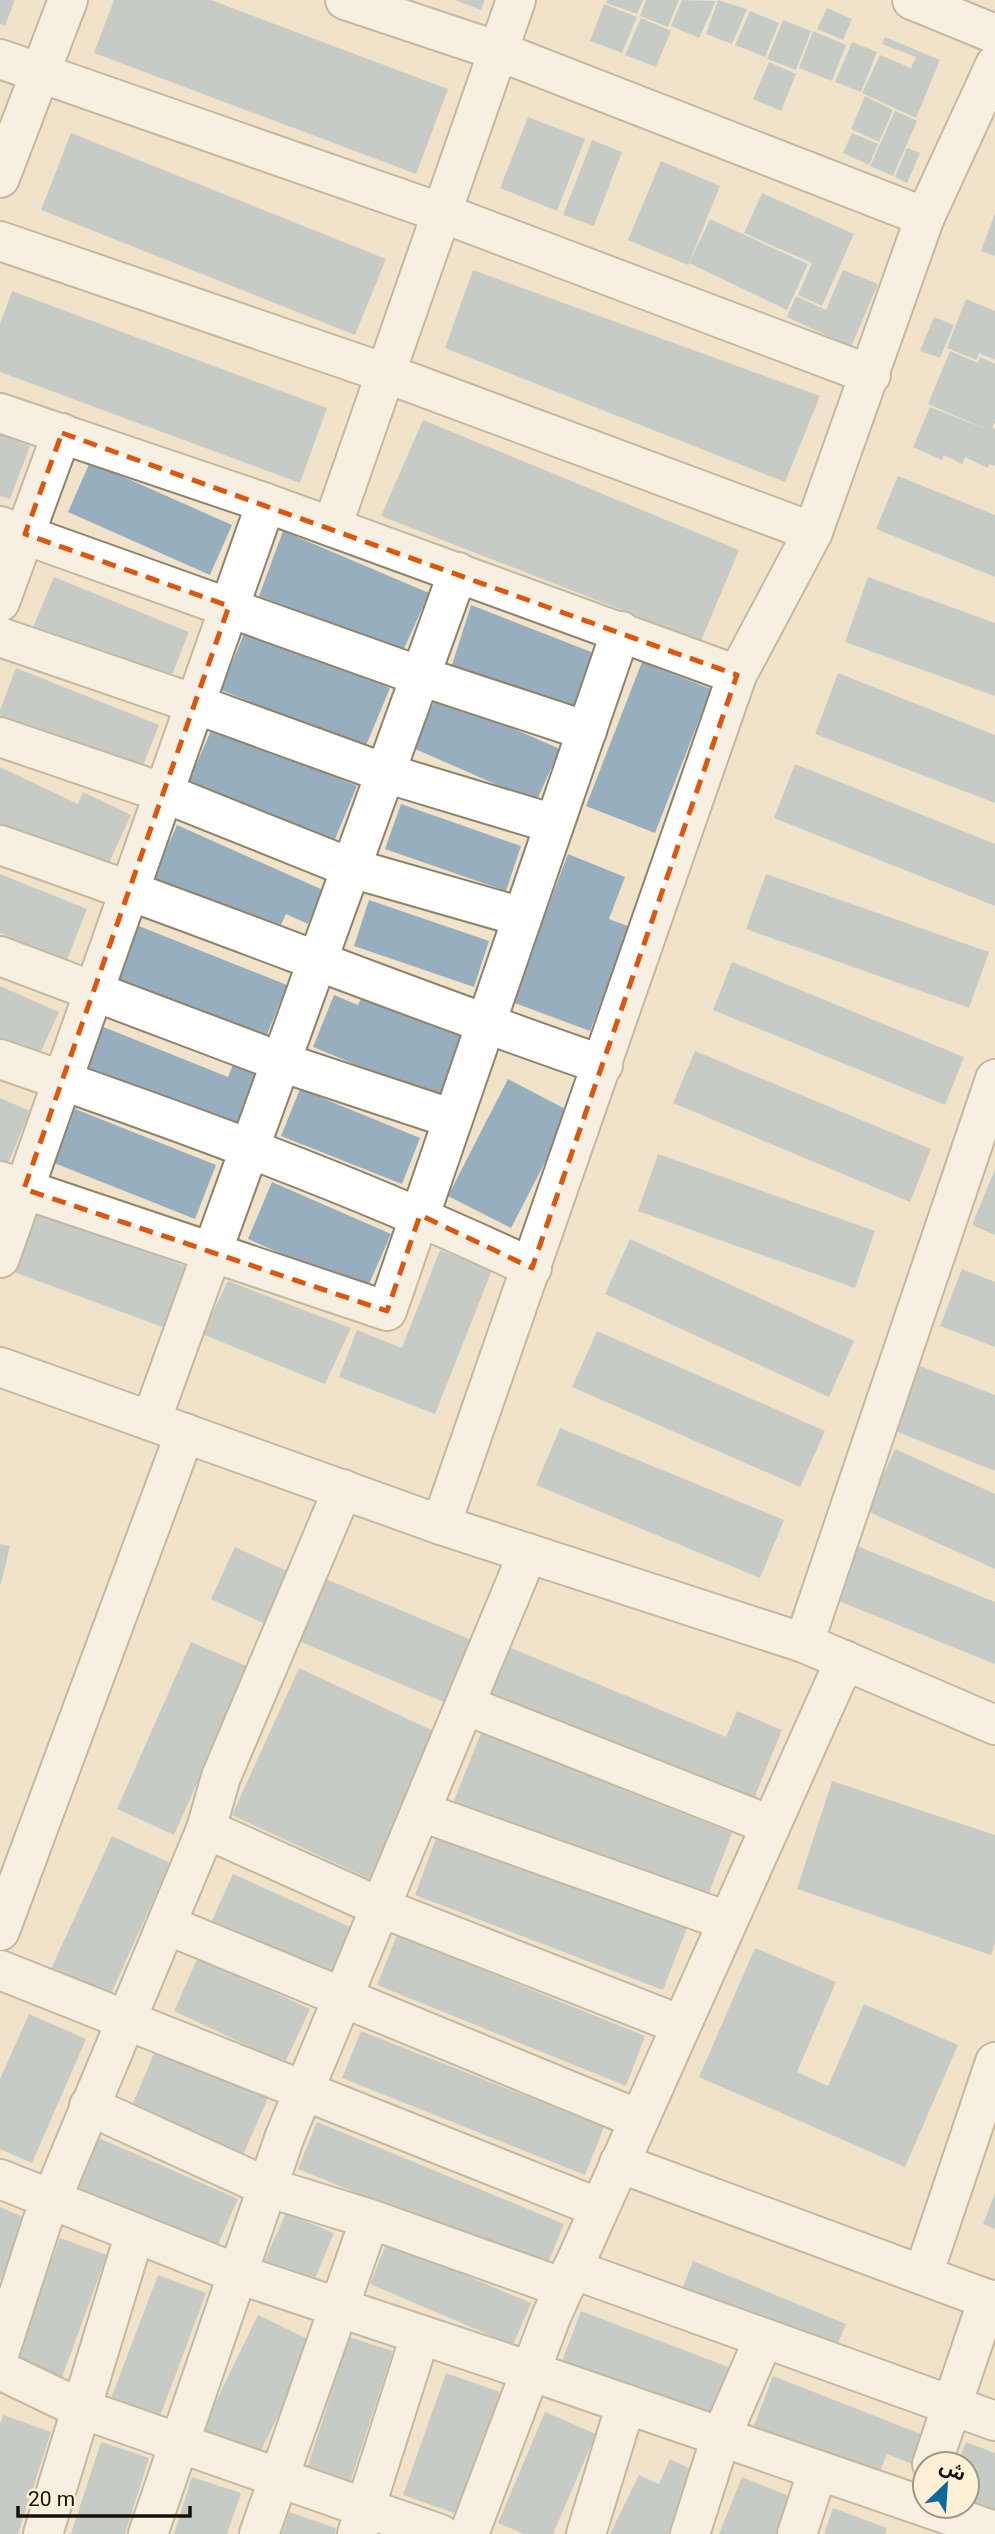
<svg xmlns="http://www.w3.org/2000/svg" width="995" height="2534" font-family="Roboto,'Noto Sans Arabic',sans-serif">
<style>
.building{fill:#96aebe}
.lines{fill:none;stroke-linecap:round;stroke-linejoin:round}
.street-casing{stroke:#8f836c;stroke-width:42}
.street{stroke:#fff;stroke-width:38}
.marked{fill:none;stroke:#de550c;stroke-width:5;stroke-dasharray:14 9;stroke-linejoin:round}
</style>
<rect width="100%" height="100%" fill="#f0e3ca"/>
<g class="building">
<polygon points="0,0 15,0 5,26 0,24"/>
<polygon points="114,0 211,0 448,89 416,174 94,53"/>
<polygon points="455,0 485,0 481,10"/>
<polygon points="607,0 643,0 637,14 606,3"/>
<polygon points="646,0 679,0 668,27 640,16"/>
<polygon points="682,0 716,1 699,38 671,26"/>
<polygon points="718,0 747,9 732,44 706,34"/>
<polygon points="604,4 637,17 622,53 590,41"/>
<polygon points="827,8 852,19 843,40 817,29"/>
<polygon points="750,11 779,23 765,57 735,45"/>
<polygon points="641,18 671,31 656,67 625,55"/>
<polygon points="783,20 811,31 796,70 767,59"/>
<polygon points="813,31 846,45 832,81 799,68"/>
<polygon points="885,37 940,60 916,118 862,93 880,55 911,68 916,57 882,44"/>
<polygon points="852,42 877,52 861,92 835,82"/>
<polygon points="769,62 796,74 781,111 753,99"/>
<polygon points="865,96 893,110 879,142 851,129"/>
<polygon points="895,111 917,121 893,176 870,166"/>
<polygon points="528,117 585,139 557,211 500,188"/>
<polygon points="71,133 386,259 355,335 41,210"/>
<polygon points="852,133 878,144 869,165 843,153"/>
<polygon points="592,140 622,152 594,226 563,215"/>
<polygon points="907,148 920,153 907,183 895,177"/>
<polygon points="661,161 720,186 688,265 628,240"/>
<polygon points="762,193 854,234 822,306 798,295 812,263 744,233"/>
<polygon points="995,213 995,256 981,251"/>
<polygon points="710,219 808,264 787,310 689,263"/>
<polygon points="473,270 820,396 785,482 445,348"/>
<polygon points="843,270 878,284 851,347 787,317 796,296 826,310"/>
<polygon points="12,291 327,408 300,483 0,372 0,324"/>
<polygon points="966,299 995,311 995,360 979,353 977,360 947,348"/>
<polygon points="934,317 954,325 940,358 920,351"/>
<polygon points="950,351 978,363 980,357 995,364 995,423 992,427 995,429 995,466 989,464 988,468 965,457 962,464 944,455 942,460 913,447 930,407 991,431 928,404"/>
<polygon points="423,420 739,550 701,641 381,516"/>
<polygon points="0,435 30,446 10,499 0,496"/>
<polygon points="90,462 232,525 210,575 68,512"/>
<polygon points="898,476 995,515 995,577 876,529"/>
<polygon points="283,531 429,593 403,651 259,596"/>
<polygon points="54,577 189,632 167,687 31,632"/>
<polygon points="868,577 995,623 995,696 845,642"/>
<polygon points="471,605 604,657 580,712 452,665"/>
<polygon points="246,629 390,688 365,748 221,690"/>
<polygon points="642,662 711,689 655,833 586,806"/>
<polygon points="16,668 159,725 138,778 0,724 0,710"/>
<polygon points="838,673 995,735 995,803 815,734"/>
<polygon points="437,695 560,749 536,802 413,748"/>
<polygon points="213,726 357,786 333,844 188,783"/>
<polygon points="795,764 995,844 995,906 774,818"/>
<polygon points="0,767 78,804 83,792 131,815 102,878 0,831"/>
<polygon points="401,804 521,846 506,891 385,849"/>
<polygon points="177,825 323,890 308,924 286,914 277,934 153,878"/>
<polygon points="568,854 625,877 609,919 630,927 590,1031 512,1002"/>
<polygon points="0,874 87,909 67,960 0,933"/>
<polygon points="766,874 989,952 969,1008 746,929"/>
<polygon points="369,900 489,941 474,987 354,946"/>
<polygon points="134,924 287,985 264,1042 111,981"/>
<polygon points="732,962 964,1057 945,1105 713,1010"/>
<polygon points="0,986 59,1012 38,1058 0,1041"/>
<polygon points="334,995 358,1005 362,996 467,1039 442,1100 313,1047"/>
<polygon points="101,1026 228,1077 236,1058 276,1075 249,1140 82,1072"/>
<polygon points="695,1051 931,1149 910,1202 673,1103"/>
<polygon points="508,1079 571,1112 511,1228 448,1196"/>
<polygon points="300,1089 420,1138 402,1184 281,1136"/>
<polygon points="0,1098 30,1111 5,1171 0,1169"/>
<polygon points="75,1109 216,1165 195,1219 54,1163"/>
<polygon points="658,1154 875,1231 855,1288 638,1211"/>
<polygon points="995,1169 995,1235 972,1225"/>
<polygon points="272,1182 391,1234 366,1291 248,1239"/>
<polygon points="35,1210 187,1267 165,1328 11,1271"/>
<polygon points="630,1239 854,1341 829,1397 605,1294"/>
<polygon points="440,1250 492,1270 435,1414 339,1377 357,1330 402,1348"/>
<polygon points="962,1269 995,1282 995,1347 940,1326"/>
<polygon points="228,1281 351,1328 325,1384 202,1334"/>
<polygon points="597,1331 825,1431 800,1487 572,1387"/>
<polygon points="920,1366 995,1395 995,1471 895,1431"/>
<polygon points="560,1428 784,1520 760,1578 536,1485"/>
<polygon points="895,1449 995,1494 995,1569 867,1511"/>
<polygon points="0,1544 10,1546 1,1584 0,1583"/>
<polygon points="857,1546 995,1602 995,1664 836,1600"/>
<polygon points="235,1547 289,1572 265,1624 211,1599"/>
<polygon points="326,1579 479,1643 453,1706 299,1641"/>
<polygon points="191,1642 249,1667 174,1835 117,1809"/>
<polygon points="511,1648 726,1737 737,1711 782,1730 751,1806 490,1698"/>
<polygon points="299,1668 442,1735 374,1881 232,1815"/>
<polygon points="481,1733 732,1833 705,1903 453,1803"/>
<polygon points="832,1781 995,1835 995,1943 991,1955 797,1889"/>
<polygon points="438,1833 687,1928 663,1990 415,1895"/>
<polygon points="112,1836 170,1863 110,1996 51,1969"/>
<polygon points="233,1874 355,1929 331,1981 209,1927"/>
<polygon points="397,1935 645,2036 626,2086 377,1985"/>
<polygon points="755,1948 836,1982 797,2072 828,2086 864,2004 958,2045 905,2167 699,2077"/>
<polygon points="198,1957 310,2009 285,2063 174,2011"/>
<polygon points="29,2014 86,2039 32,2163 0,2149 0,2079"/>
<polygon points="361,2031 604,2127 585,2175 342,2078"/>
<polygon points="155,2051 268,2098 243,2155 131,2108"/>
<polygon points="317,2122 564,2224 545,2270 298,2169"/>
<polygon points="99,2138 238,2199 215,2251 77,2191"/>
<polygon points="995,2193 995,2229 983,2224"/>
<polygon points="0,2207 25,2218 0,2281"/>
<polygon points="286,2213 334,2233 312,2286 263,2264"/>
<polygon points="60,2238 107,2255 62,2377 15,2360"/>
<polygon points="387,2242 531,2303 513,2345 370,2284"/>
<polygon points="693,2261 846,2324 835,2350 683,2287"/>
<polygon points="158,2275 206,2293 159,2419 110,2401"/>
<polygon points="581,2311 731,2368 710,2421 561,2364"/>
<polygon points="258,2315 314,2342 258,2457 202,2430"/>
<polygon points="349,2337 393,2351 349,2486 306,2472"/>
<polygon points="446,2373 500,2392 457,2514 403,2495"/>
<polygon points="773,2376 931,2438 920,2467 887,2454 876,2481 752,2431"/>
<polygon points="545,2412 596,2434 553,2534 524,2534 498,2523"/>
<polygon points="3,2415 51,2432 18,2534 0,2534 0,2424"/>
<polygon points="101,2442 149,2458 125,2534 71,2534"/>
<polygon points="966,2442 995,2453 995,2512 967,2502 967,2464 957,2464"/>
<polygon points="670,2459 697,2472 668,2534 610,2534 639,2475 659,2484"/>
<polygon points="192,2477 241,2493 227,2534 174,2534"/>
<polygon points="742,2477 794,2498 780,2534 719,2534"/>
<polygon points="833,2508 887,2528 885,2534 824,2534"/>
<polygon points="289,2512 336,2528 335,2534 282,2534"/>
</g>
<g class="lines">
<defs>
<g id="street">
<polyline points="345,0 498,51 925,217"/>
<polyline points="912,0 995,34"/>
<polyline points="0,59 442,213 871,375"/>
<polyline points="0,178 68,0"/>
<polyline points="0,241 385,373 813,532"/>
<polyline points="0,413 266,503 737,675"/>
<polyline points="0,526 420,676 587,731"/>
<polyline points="332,527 516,0"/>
<polyline points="0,602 62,433"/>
<polyline points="0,637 195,704 385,773 554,824"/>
<polyline points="0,737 164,793 351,868 522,917"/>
<path d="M0,845C203,914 400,996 603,1065"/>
<polyline points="0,956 281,1062 453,1119"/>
<path d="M0,1059C180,1121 359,1186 532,1268"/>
<polyline points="0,1181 387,1311 621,631"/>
<polyline points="0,1258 266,503"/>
<polyline points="0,1367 441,1525 804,1643 995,1725"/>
<polyline points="151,1421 458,572"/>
<polyline points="441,1525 737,675 813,532 925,217 995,65"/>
<polyline points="804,1643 995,1079"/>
<polyline points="465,1705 770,1825"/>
<polyline points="422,1812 727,1921"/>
<polyline points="206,1829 382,1908 681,2025"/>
<polyline points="167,1925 638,2119"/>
<polyline points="0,1931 185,1433"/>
<polyline points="0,1970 599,2208"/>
<polyline points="89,2106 267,2187 370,2219 564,2288"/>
<polyline points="619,2163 995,2302"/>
<polyline points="0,2179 238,2274 530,2371 995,2531"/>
<polyline points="572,2269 995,2421"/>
<polyline points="923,2275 995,2062"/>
<polyline points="0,2351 42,2222 206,1829 221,1777 343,1489"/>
<polyline points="0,2370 79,2408 440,2534"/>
<polyline points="932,2464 988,2299"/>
<polyline points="43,2534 135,2233"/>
<polyline points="148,2534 285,2136 528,1553"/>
<polyline points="259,2534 370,2219"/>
<polyline points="357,2534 420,2336"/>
<polyline points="469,2534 551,2317 845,1660"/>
<polyline points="586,2534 626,2404"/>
<polyline points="690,2534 721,2437 764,2338"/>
<polyline points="797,2534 818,2470"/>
</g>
</defs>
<use href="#street" class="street-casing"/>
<use href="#street" class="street"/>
</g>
<path d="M0 0H995V2534H0ZM62,433L737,675L532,1268L420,1215L387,1311L24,1189L229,606L25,534Z" fill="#f0e3ca" fill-opacity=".55" fill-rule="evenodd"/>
<path class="marked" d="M62,433L737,675L532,1268L420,1215L387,1311L24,1189L229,606L25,534Z"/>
<g transform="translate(946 2485) rotate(25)"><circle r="33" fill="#fdf0d7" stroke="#a19785" stroke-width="2"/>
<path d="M0-5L12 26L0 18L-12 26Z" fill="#0d6a99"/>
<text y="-10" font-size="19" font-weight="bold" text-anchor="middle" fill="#171209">ش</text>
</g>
<path d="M18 2506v10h172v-10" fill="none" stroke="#171209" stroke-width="3.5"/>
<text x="28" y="2506" font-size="21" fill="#171209" stroke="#fdf0d7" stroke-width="5" paint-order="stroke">20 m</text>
</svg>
